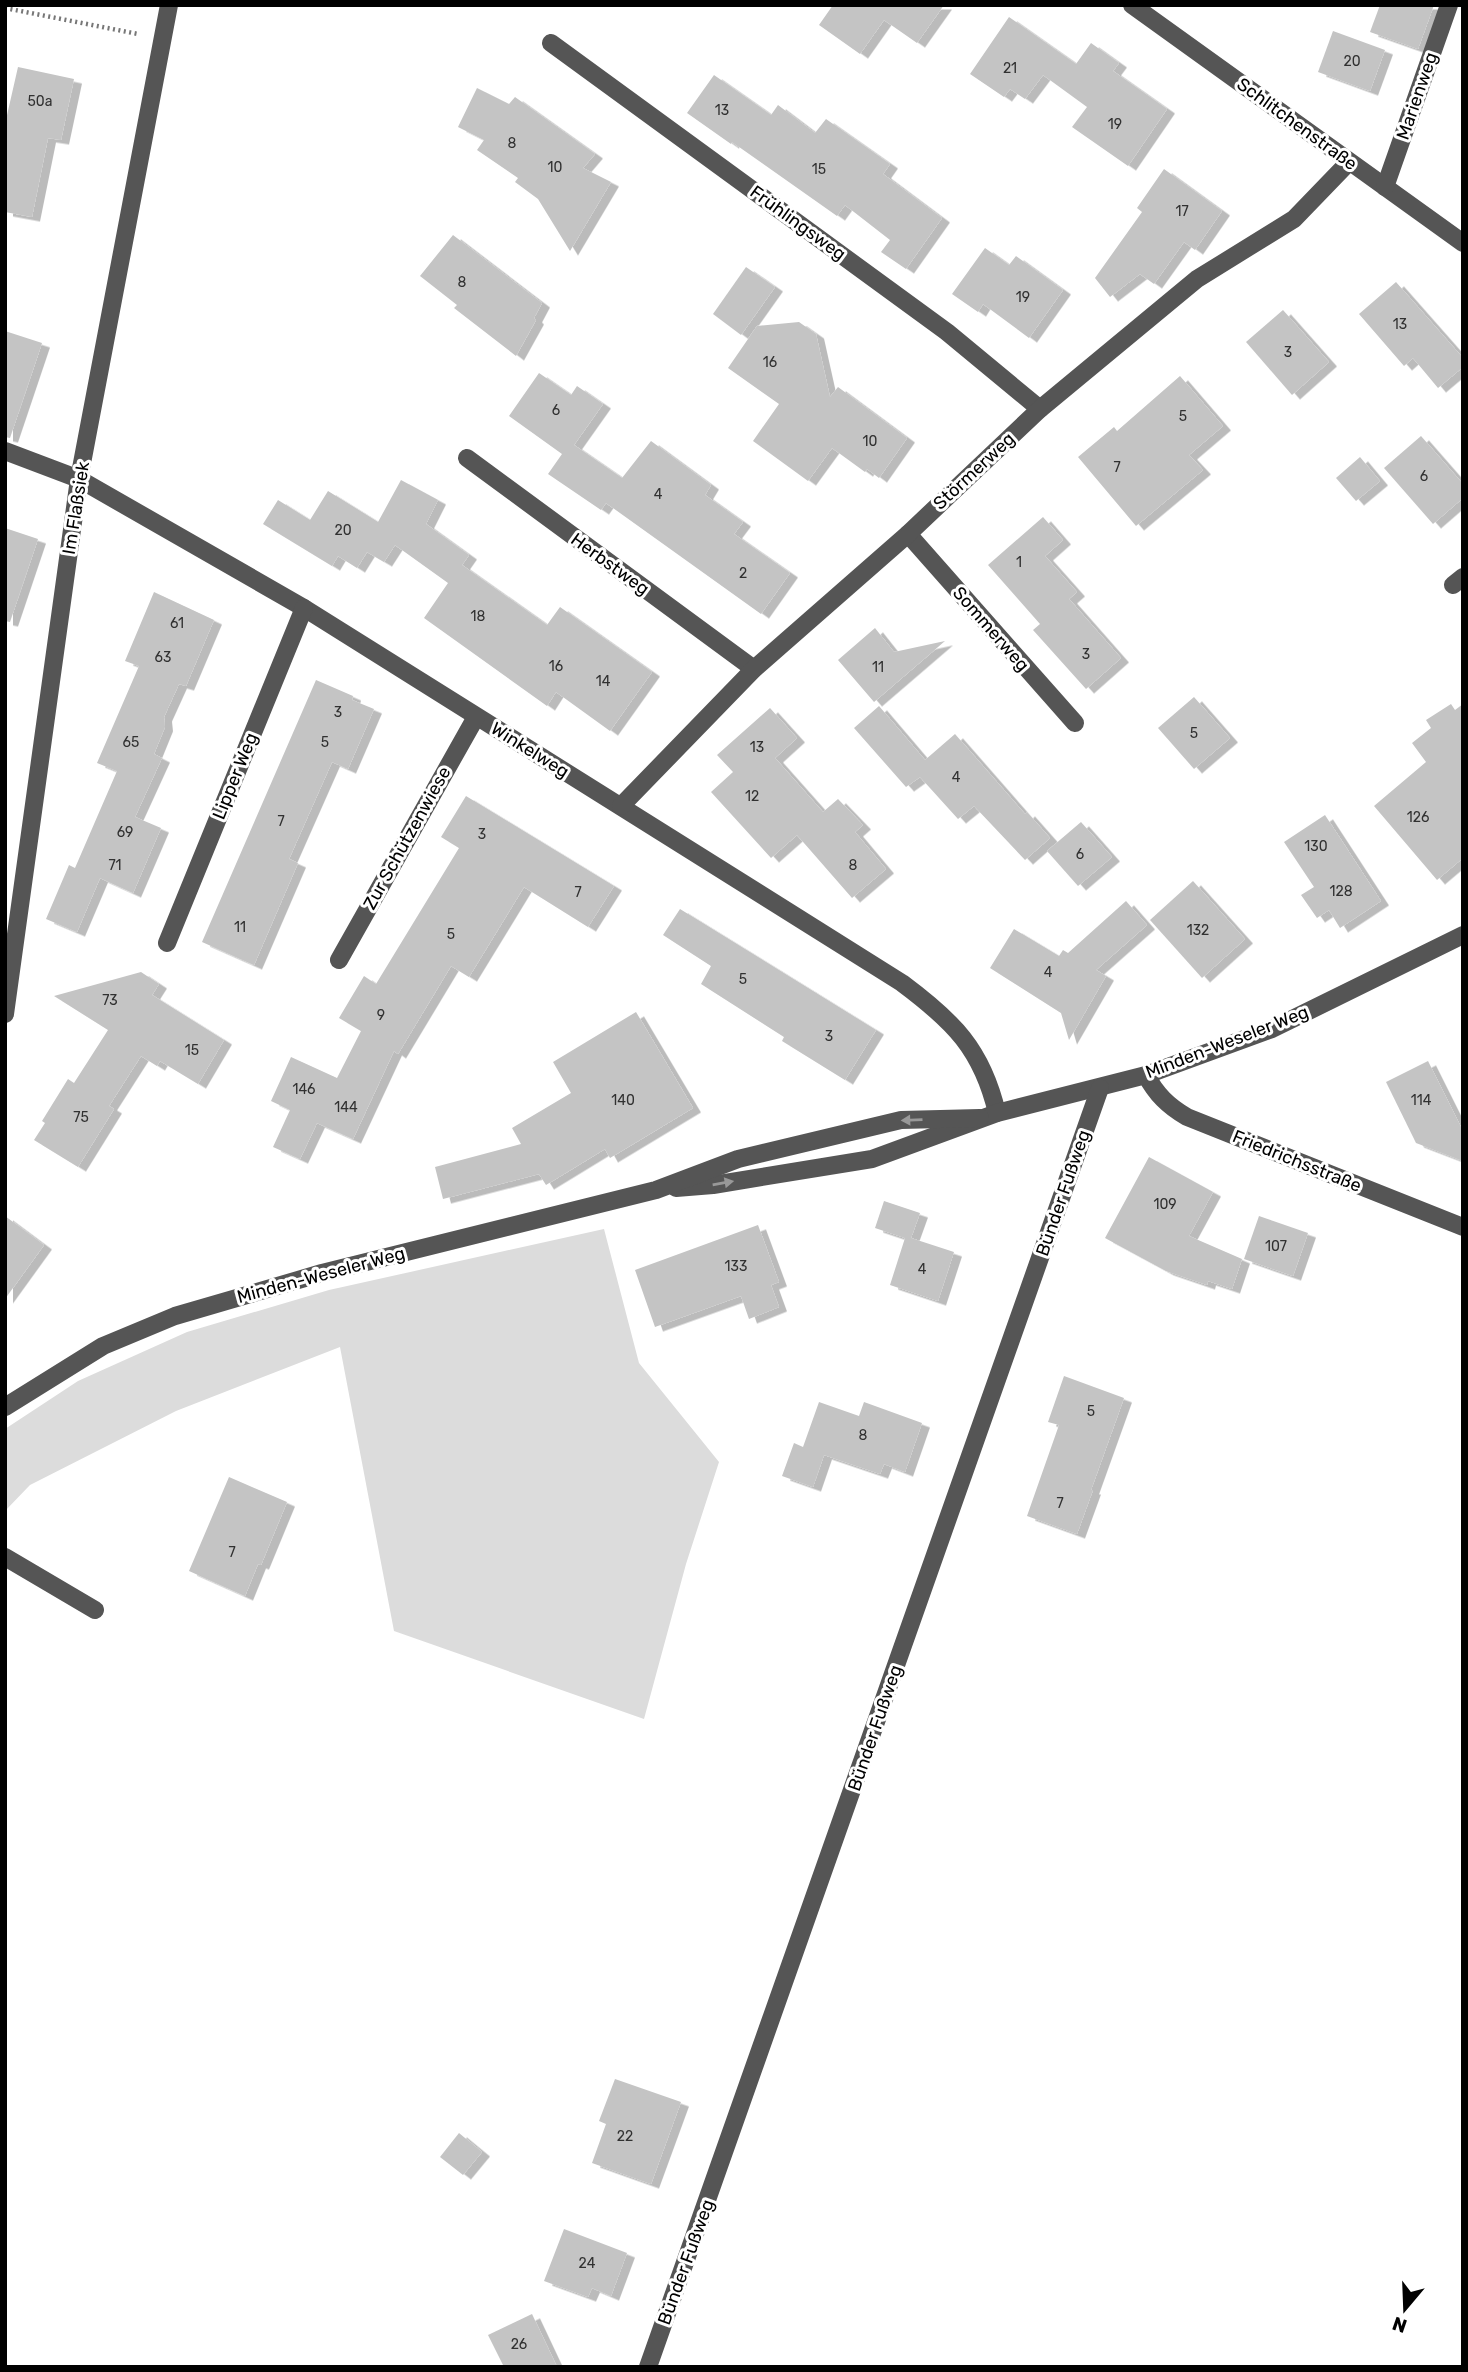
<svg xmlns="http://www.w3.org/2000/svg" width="1468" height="2372" font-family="Rubik,sans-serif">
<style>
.green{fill:#dcdcdc}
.building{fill:#c4c4c4;filter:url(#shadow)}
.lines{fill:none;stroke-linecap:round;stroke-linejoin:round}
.path{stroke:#777;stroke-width:4.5;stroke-dasharray:2 3.5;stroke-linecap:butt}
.minor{stroke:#555;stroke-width:18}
.oneway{fill:#999}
.labels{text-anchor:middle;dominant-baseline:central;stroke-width:6;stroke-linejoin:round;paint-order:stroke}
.number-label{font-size:14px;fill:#313131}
.street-label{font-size:18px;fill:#000;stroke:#fff}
</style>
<defs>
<filter id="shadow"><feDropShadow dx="8" dy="4.5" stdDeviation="0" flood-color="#0004"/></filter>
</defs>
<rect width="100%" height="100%" fill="#fff"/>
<polygon class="green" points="604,1229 639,1363 719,1462 686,1564 644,1719 394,1631 340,1347 176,1411 30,1485 5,1511 5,1429 78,1381 187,1332 329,1290"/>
<g class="building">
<polygon points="833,5 944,5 917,43 884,20 860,54 819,25"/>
<polygon points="1380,5 1434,5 1418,49 1370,32"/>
<polygon points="1009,17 1076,64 1091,43 1119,63 1113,71 1167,109 1128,166 1072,127 1087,107 1043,75 1025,99 1010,89 1004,97 970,74"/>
<polygon points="1333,31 1385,50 1370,91 1318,72"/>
<polygon points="18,67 74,79 61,140 48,138 32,217 5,212 5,124"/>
<polygon points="714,75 771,115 778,105 815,133 826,119 890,164 883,174 942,218 906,269 881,252 890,240 845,205 837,216 732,142 731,144 687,113"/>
<polygon points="477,88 509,104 515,97 595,154 583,168 611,182 570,251 538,199 515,182 518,178 477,150 484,140 458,127"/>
<polygon points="1164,169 1222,211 1195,250 1184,242 1154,284 1140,274 1110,297 1095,278 1142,212 1137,208"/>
<polygon points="453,235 542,303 534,318 536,320 516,356 454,308 457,305 420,276"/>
<polygon points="985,248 1009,265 1016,256 1063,290 1029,338 983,304 978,312 952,294"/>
<polygon points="746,267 775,287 741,335 713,314"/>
<polygon points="1396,282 1463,358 1463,367 1438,388 1413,358 1404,366 1359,314"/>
<polygon points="1283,310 1329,362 1292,395 1246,342"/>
<polygon points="799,322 816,334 830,397 838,387 907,438 879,478 867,469 865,472 832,448 808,481 753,441 779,404 728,368 757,326"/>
<polygon points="5,331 42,343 10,438 5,437"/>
<polygon points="539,373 571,395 577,386 603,404 574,445 622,478 651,441 711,485 705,495 743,522 734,534 790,573 761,614 606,503 601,510 548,474 562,454 509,416"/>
<polygon points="1180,376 1223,426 1189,455 1203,470 1136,526 1078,457 1114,427 1117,431"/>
<polygon points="1421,436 1463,484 1463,498 1433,524 1384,468"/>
<polygon points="1360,457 1380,481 1356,501 1336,478"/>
<polygon points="401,480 438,500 426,524 469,555 462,565 547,625 560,607 652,672 610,731 556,692 547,706 424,618 448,583 395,545 384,562 367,552 357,568 338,556 332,566 263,524 278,500 310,520 328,491 378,522"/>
<polygon points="1043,517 1063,540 1045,556 1077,592 1069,599 1121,658 1086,689 1033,630 1040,624 988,565"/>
<polygon points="5,528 38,539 10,622 5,621"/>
<polygon points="154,592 214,620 186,686 179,684 164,717 165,727 154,754 162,758 135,817 161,828 133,893 100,878 77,932 46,919 69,865 75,868 117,771 97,763 139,666 125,661"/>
<polygon points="875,628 894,652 945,641 874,702 838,660"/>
<polygon points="316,680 353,696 352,700 374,709 348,769 332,762 289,859 298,863 254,965 202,942"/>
<polygon points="1194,697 1230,738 1194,769 1158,728"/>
<polygon points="1451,704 1455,710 1463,704 1463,858 1437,880 1374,806 1426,762 1412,743 1431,728 1426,720"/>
<polygon points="879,706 925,760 955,734 1025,814 1027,812 1050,838 1025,860 974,806 958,819 920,777 906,787 854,728"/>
<polygon points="770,708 797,738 775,758 823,812 838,799 863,825 855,832 886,869 852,898 797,835 771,858 711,792 733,772 717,755"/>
<polygon points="466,796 614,886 588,927 524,887 469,977 451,966 398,1054 394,1051 353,1139 317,1123 300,1159 273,1147 290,1110 271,1101 291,1057 337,1078 361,1031 339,1018 364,976 376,984 459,848 441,837"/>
<polygon points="1325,815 1381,901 1340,928 1329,910 1317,918 1301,895 1314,887 1284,842"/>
<polygon points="1081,822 1112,857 1078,886 1047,851"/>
<polygon points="1193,881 1245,939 1202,978 1150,920"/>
<polygon points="1126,901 1147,925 1096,970 1106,976 1069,1040 1061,1013 990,968 1014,929 1059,956 1063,950 1068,953"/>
<polygon points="680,909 876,1030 845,1080 782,1041 784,1037 701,984 711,966 663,935"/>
<polygon points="141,972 159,984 152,995 224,1040 198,1084 160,1061 157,1066 141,1056 109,1106 114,1109 78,1167 34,1140 45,1123 42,1121 68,1079 74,1083 108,1030 54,996"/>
<polygon points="636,1012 693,1108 610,1158 605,1149 546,1185 539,1174 443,1199 435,1167 521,1144 512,1128 571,1093 553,1062"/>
<polygon points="1428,1061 1463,1131 1463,1161 1416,1143 1386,1082"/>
<polygon points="1149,1157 1213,1192 1189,1236 1242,1259 1232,1289 1208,1281 1207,1285 1166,1271 1105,1238"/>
<polygon points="884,1201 920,1213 911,1238 954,1252 938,1301 890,1285 905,1238 875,1228"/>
<polygon points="5,1216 44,1245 5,1299"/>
<polygon points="1259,1216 1308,1233 1293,1276 1244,1259"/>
<polygon points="758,1225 779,1282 771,1285 779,1307 749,1319 741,1296 655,1327 635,1270"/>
<polygon points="1064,1376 1124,1398 1091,1490 1093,1490 1077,1534 1027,1516 1059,1425 1048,1422"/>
<polygon points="819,1402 859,1416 864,1402 922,1423 905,1472 884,1464 880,1474 824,1455 813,1487 782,1476 794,1443 803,1447"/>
<polygon points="229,1477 287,1502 261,1565 258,1564 245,1596 189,1571"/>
<polygon points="615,2079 681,2102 651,2184 592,2163 606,2124 599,2121"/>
<polygon points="459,2133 482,2152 463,2175 440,2157"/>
<polygon points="564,2229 627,2253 611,2296 592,2288 588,2297 544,2281"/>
<polygon points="532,2314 557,2367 504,2367 488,2335"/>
</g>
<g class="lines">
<polyline class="path" points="5,8 138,34"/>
<g class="minor">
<polyline points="1132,5 1463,243"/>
<polyline points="551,43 947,332 1040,409"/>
<polyline points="1385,187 1449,5"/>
<path d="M5,451L79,479L304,608L902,983C953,1021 982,1049 997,1113"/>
<polyline points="467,458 754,669"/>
<polyline points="908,534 1075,723"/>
<polyline points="1453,585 1463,577"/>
<polyline points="621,806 754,669 908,534 1040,409 1197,279 1294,219 1349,162"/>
<polyline points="167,943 304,608"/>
<polyline points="339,960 476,717"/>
<polyline points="5,1014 79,479 169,5"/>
<path d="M1146,1075C1156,1094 1168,1106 1187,1117L1463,1227"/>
<polyline points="676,1188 713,1185 872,1159 997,1113 1146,1075 1272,1029 1463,935"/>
<polyline points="5,1407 103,1346 175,1316 322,1273 656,1190 738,1159 901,1120 980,1118"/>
<polyline points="5,1557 95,1610"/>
<polyline points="648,2367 1100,1088"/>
</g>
</g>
<defs><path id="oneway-solid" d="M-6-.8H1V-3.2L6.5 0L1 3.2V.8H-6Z" transform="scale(1.75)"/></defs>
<g class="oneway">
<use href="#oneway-solid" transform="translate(912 1120) rotate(178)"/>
<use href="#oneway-solid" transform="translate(723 1183) rotate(-10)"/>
</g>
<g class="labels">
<g class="number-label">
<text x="1352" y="61">20</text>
<text x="1010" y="68">21</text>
<text x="40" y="101">50a</text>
<text x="722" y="110">13</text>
<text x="1115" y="124">19</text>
<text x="512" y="143">8</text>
<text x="555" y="167">10</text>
<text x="819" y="169">15</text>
<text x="1182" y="211">17</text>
<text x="462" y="282">8</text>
<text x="1023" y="297">19</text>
<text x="1400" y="324">13</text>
<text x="1288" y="352">3</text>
<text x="770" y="362">16</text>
<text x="556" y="410">6</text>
<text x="1183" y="416">5</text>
<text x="870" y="441">10</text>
<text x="1117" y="467">7</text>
<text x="1424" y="476">6</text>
<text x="658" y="494">4</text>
<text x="343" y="530">20</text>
<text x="1019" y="562">1</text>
<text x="743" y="573">2</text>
<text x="478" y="616">18</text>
<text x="177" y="623">61</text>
<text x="1086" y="654">3</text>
<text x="163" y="657">63</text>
<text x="556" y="666">16</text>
<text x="878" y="667">11</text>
<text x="603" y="681">14</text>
<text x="338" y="712">3</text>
<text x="1194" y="733">5</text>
<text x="131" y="742">65</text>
<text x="325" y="742">5</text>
<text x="757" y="747">13</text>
<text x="956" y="777">4</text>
<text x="752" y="796">12</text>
<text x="1418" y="817">126</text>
<text x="281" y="821">7</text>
<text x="125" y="832">69</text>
<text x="482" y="834">3</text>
<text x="1316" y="846">130</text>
<text x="1080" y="854">6</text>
<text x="115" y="865">71</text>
<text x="853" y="865">8</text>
<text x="1341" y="891">128</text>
<text x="578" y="892">7</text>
<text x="240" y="927">11</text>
<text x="1198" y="930">132</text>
<text x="451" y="934">5</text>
<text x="1048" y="972">4</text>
<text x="743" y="979">5</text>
<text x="110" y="1000">73</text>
<text x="381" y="1015">9</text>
<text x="829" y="1036">3</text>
<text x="192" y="1050">15</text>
<text x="304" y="1089">146</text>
<text x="623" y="1100">140</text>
<text x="1421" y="1100">114</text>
<text x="346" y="1107">144</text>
<text x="81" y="1117">75</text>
<text x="1165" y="1204">109</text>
<text x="1276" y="1246">107</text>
<text x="736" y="1266">133</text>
<text x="922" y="1269">4</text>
<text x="1091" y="1411">5</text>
<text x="863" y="1435">8</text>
<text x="1060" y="1503">7</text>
<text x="232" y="1552">7</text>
<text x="625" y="2136">22</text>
<text x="587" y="2263">24</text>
<text x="519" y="2344">26</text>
</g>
<g class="street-label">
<text transform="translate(1417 96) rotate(-71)">Marienweg</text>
<text transform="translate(1297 124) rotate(36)">Schlitchenstraße</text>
<text transform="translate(798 223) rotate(36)">Frühlingsweg</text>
<text transform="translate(974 471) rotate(-43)">Störmerweg</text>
<text transform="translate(76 508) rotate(-81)">Im Flaßsiek</text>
<text transform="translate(610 564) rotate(36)">Herbstweg</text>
<text transform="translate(991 629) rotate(49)">Sommerweg</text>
<text transform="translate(530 750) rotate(32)">Winkelweg</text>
<text transform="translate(235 776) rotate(-68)">Lipper Weg</text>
<text transform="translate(407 838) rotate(-61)">Zur Schützenwiese</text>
<text transform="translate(1227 1042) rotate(-21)">Minden-Weseler Weg</text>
<text transform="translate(1297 1161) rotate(22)">Friedrichsstraße</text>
<text transform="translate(1063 1193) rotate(-71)">Bünder Fußweg</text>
<text transform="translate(321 1275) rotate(-15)">Minden-Weseler Weg</text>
<text transform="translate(875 1728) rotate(-71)">Bünder Fußweg</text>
<text transform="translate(686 2262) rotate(-70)">Bünder Fußweg</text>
</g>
</g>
<rect width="1468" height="2372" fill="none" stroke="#000000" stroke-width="14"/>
<g transform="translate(1405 2309) rotate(199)" stroke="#ffffff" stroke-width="5" paint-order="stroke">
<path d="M0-5L12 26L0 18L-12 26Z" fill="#000000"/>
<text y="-10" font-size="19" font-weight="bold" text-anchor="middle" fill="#000000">N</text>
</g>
</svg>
